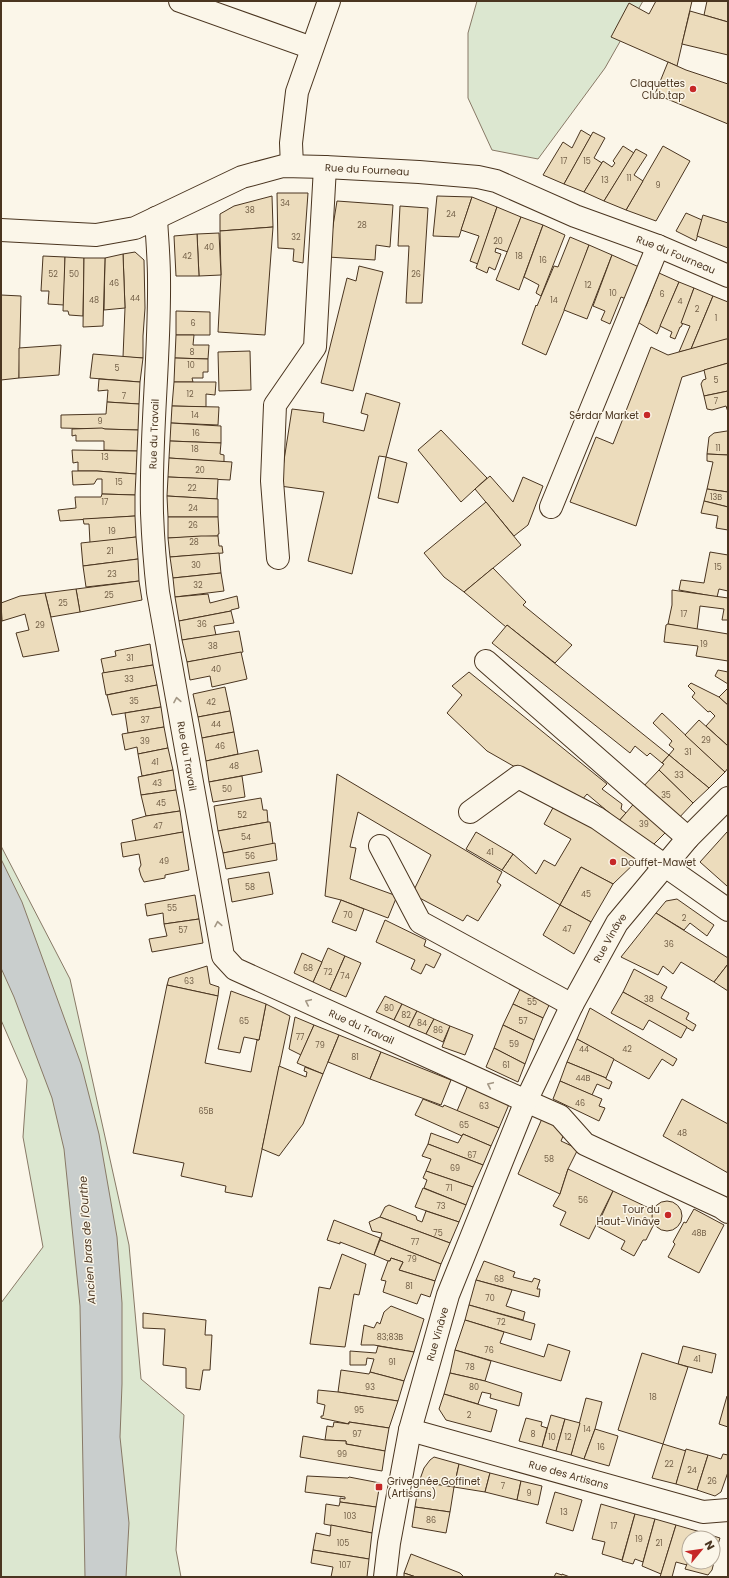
<svg xmlns="http://www.w3.org/2000/svg" width="729" height="1578" font-family="Poppins,sans-serif">
<style>
.green{fill:#dce7d0;stroke:#887966}
.water{fill:#c9cecd;stroke:#887966}
.building{fill:#ecdcbc;stroke:#4a3520}
.lines{fill:none;stroke-linecap:round;stroke-linejoin:round}
.minor-casing{stroke:#4a3520;stroke-width:24}
.minor{stroke:#fbf6e9;stroke-width:22}
.oneway{stroke:#a29684}
.poi-dot{fill:#c62828;stroke:#fbf6e9;stroke-width:1.5}
.labels{text-anchor:middle;dominant-baseline:central;stroke-width:3;stroke-linejoin:round;paint-order:stroke}
.number-label{font-size:8px;fill:#725f47}
.poi-label{font-size:10px;fill:#4a3520;stroke:#fbf6e9;text-anchor:end}
.street-label{font-size:10px;fill:#4a3520;stroke:#fbf6e9}
.water-label{font-size:11px;font-style:italic;fill:#4a3520;stroke:#fbf6e9}
</style>
<rect width="100%" height="100%" fill="#fbf6e9"/>
<g class="green">
<polygon points="477,1 643,1 605,68 538,159 492,150 468,98 468,33"/>
<polygon points="1,846 70,979 129,1245 141,1379 184,1415 176,1550 181,1577 1,1577 1,1303 43,1247 23,1137 27,1080 1,1020"/>
</g>
<polygon class="water" points="1,859 22,902 81,1064 99,1134 117,1237 122,1303 122,1384 120,1437 129,1523 126,1577 85,1577 80,1306 64,1149 52,1098 14,997 1,968"/>
<g class="building">
<polygon points="656,1 692,1 677,66 611,37 629,3 649,14"/>
<polygon points="707,1 728,1 728,22 704,15"/>
<polygon points="690,11 728,22 728,55 682,44"/>
<polygon points="668,62 686,70 728,84 728,124 655,94"/>
<polygon points="581,130 591,136 564,184 543,175 563,142 572,148"/>
<polygon points="593,132 605,138 594,158 602,163 584,192 564,184"/>
<polygon points="623,146 634,153 604,201 584,192 603,161 612,167 615,163 613,161"/>
<polygon points="663,146 690,161 656,221 626,210"/>
<polygon points="636,149 647,155 634,175 643,181 626,210 604,201"/>
<polygon points="277,193 308,193 303,263 293,261 294,249 278,248"/>
<polygon points="272,196 273,227 220,231 220,214 234,206"/>
<polygon points="437,196 472,197 459,237 433,236"/>
<polygon points="472,197 497,207 478,264 470,261 479,236 461,230"/>
<polygon points="337,201 393,205 390,247 376,245 375,260 328,257"/>
<polygon points="400,206 428,208 422,303 406,303 409,246 398,246"/>
<polygon points="497,207 521,217 508,252 496,248 495,252 501,254 495,270 489,267 487,273 476,268"/>
<polygon points="686,213 702,220 696,241 676,231"/>
<polygon points="703,215 728,223 728,248 697,236"/>
<polygon points="521,217 543,225 519,290 496,280"/>
<polygon points="543,225 565,235 541,296 536,293 539,285 524,277"/>
<polygon points="273,227 265,335 218,332 221,275 220,231"/>
<polygon points="219,233 221,275 199,276 197,234"/>
<polygon points="197,234 199,276 176,276 174,236"/>
<polygon points="570,237 589,245 577,279 546,355 522,344 536,305 537,306 554,266 558,267"/>
<polygon points="589,245 612,255 587,319 564,310"/>
<polygon points="135,252 144,260 145,308 143,336 143,358 123,357 125,308 123,254"/>
<polygon points="123,254 125,308 104,310 105,258"/>
<polygon points="612,255 639,267 626,299 621,297 610,324 601,320 605,311 593,306"/>
<polygon points="43,256 65,257 64,305 48,304 49,291 41,291"/>
<polygon points="65,257 84,258 83,316 69,315 68,311 63,311"/>
<polygon points="84,258 105,258 103,326 83,327"/>
<polygon points="359,266 383,272 353,391 321,383 347,278 356,281"/>
<polygon points="659,273 679,282 657,334 636,321 646,306"/>
<polygon points="679,282 694,288 682,322 683,323 681,327 680,327 675,339 670,337 672,332 660,326"/>
<polygon points="694,288 713,296 691,349 679,352 690,326 681,323"/>
<polygon points="1,295 21,296 19,378 1,380"/>
<polygon points="713,296 728,302 728,339 691,349"/>
<polygon points="176,311 210,312 210,335 176,335"/>
<polygon points="176,335 194,335 193,345 209,345 208,359 175,358"/>
<polygon points="726,339 728,339 728,363 682,377 636,526 570,502 596,437 613,444 651,347 668,355"/>
<polygon points="61,345 59,375 19,378 19,348"/>
<polygon points="250,351 251,390 219,391 218,352"/>
<polygon points="93,354 143,358 140,382 90,378"/>
<polygon points="175,358 208,359 208,372 203,372 203,378 192,378 193,382 174,382"/>
<polygon points="728,363 728,391 704,396 701,384 703,380 706,379 704,370"/>
<polygon points="99,379 140,382 139,404 107,402 108,390 98,391"/>
<polygon points="174,382 216,382 215,395 206,394 206,407 172,406"/>
<polygon points="728,391 728,412 726,406 712,410 707,409 704,396"/>
<polygon points="366,393 400,403 386,457 379,456 352,574 308,561 324,492 280,486 292,409 324,413 323,422 364,431 368,415 361,413"/>
<polygon points="107,402 139,404 138,430 61,428 61,415 106,414"/>
<polygon points="172,406 219,407 218,425 171,423"/>
<polygon points="171,423 221,426 221,443 170,441"/>
<polygon points="102,428 105,429 138,430 137,451 104,450 104,441 76,441 76,435 72,436 72,429"/>
<polygon points="441,430 487,478 461,502 418,450"/>
<polygon points="727,431 728,432 728,455 707,454 709,437 714,433"/>
<polygon points="170,441 221,443 220,454 224,455 224,462 169,458"/>
<polygon points="72,450 137,451 136,474 97,471 78,471 78,462 73,463"/>
<polygon points="707,454 728,455 728,492 707,489 713,462 707,461"/>
<polygon points="386,457 407,463 398,503 378,498"/>
<polygon points="169,458 232,462 230,480 168,477"/>
<polygon points="72,471 97,471 136,474 135,495 102,494 102,479 97,479 94,484 73,485"/>
<polygon points="490,476 513,502 523,477 543,486 528,525 514,536 475,489"/>
<polygon points="168,477 218,479 217,499 167,496"/>
<polygon points="707,489 728,492 728,507 704,501"/>
<polygon points="102,494 135,495 135,516 60,521 58,510 76,508 75,497 101,497"/>
<polygon points="167,496 218,499 218,517 168,517"/>
<polygon points="704,501 728,507 728,530 716,528 718,516 701,513"/>
<polygon points="486,502 521,545 464,592 444,577 424,553"/>
<polygon points="135,516 136,537 90,543 89,524 84,524 83,519"/>
<polygon points="168,517 218,517 219,534 218,534 218,536 168,538"/>
<polygon points="201,536 218,536 219,546 222,546 223,553 170,557 168,538"/>
<polygon points="136,537 138,559 83,566 81,543"/>
<polygon points="710,552 728,555 728,591 719,589 717,597 679,590 681,580 704,583"/>
<polygon points="219,553 221,573 173,578 170,557"/>
<polygon points="138,559 139,581 86,587 83,566"/>
<polygon points="493,568 526,602 523,605 572,645 555,663 507,625 506,627 464,592"/>
<polygon points="221,573 224,591 175,597 173,578"/>
<polygon points="139,581 142,600 80,612 76,589"/>
<polygon points="76,589 80,612 51,617 45,593"/>
<polygon points="672,590 728,598 728,620 722,620 724,609 700,606 697,630 668,624 672,605"/>
<polygon points="45,593 59,651 23,657 16,633 29,630 25,614 2,621 1,603 20,596"/>
<polygon points="208,594 210,603 237,596 239,608 231,610 231,611 179,621 175,597"/>
<polygon points="231,611 234,623 214,626 216,635 182,640 179,621"/>
<polygon points="668,624 728,634 728,661 696,656 698,646 664,642 666,625"/>
<polygon points="507,625 669,755 662,763 650,753 647,756 635,746 630,753 492,643"/>
<polygon points="239,631 243,652 187,662 182,640"/>
<polygon points="150,644 153,665 104,673 101,659 116,656 115,651"/>
<polygon points="241,652 247,679 212,687 210,676 190,680 187,662"/>
<polygon points="153,665 157,685 106,695 102,673"/>
<polygon points="718,670 728,672 728,684 715,676"/>
<polygon points="469,672 607,784 602,789 622,804 621,809 626,813 619,821 587,794 581,801 571,793 515,767 487,751 447,713 462,695 452,686"/>
<polygon points="691,683 719,697 728,705 728,746 706,726 715,716 710,711 708,712 692,697 695,693 688,686"/>
<polygon points="157,685 161,707 112,715 107,695"/>
<polygon points="225,687 230,711 198,717 193,694"/>
<polygon points="728,688 728,705 719,697"/>
<polygon points="161,707 164,727 128,733 125,713"/>
<polygon points="230,711 234,732 202,738 198,717"/>
<polygon points="662,713 725,772 709,788 669,755 674,749 669,745 672,741 653,723"/>
<polygon points="699,720 728,746 728,768 725,772 685,735"/>
<polygon points="164,727 168,748 138,754 137,747 125,750 122,734"/>
<polygon points="234,732 238,754 206,761 202,738"/>
<polygon points="168,748 173,770 142,776 138,754"/>
<polygon points="258,750 262,772 209,782 206,761"/>
<polygon points="669,755 709,788 693,803 659,770 664,764 662,763"/>
<polygon points="173,770 176,790 141,795 138,777"/>
<polygon points="659,770 693,803 676,821 641,789"/>
<polygon points="337,774 502,872 497,882 501,885 478,921 467,915 463,921 412,894 431,855 358,812 350,847 356,848 350,879 397,896 388,918 341,900 325,896"/>
<polygon points="242,776 245,797 213,802 209,782"/>
<polygon points="176,790 180,811 146,816 141,795"/>
<polygon points="261,798 263,810 267,810 268,822 218,831 214,806"/>
<polygon points="637,800 670,828 650,848 619,821"/>
<polygon points="554,806 631,850 641,857 613,884 581,867 560,905 502,870 513,854 536,874 544,860 555,866 571,839 544,824"/>
<polygon points="180,811 183,832 136,841 132,820 146,816"/>
<polygon points="268,822 270,822 273,844 223,853 218,831"/>
<polygon points="183,832 189,870 165,875 165,878 144,882 141,876 139,869 141,865 139,854 123,857 121,843"/>
<polygon points="476,832 513,854 502,870 466,849"/>
<polygon points="727,832 728,833 728,885 727,886 700,862"/>
<polygon points="275,843 277,860 226,869 223,853"/>
<polygon points="581,867 613,884 591,922 560,905"/>
<polygon points="269,872 273,894 232,902 228,879"/>
<polygon points="195,895 199,919 164,924 163,913 147,916 145,904"/>
<polygon points="677,899 714,925 707,936 690,923 684,930 656,913 666,901"/>
<polygon points="341,900 364,909 356,931 332,922"/>
<polygon points="560,905 591,922 574,954 543,935"/>
<polygon points="656,913 728,958 728,964 714,982 681,962 673,974 663,966 658,975 621,957"/>
<polygon points="199,919 203,943 152,952 149,939 167,936 164,924"/>
<polygon points="385,920 426,940 424,946 441,954 434,968 426,964 421,974 411,969 415,960 376,942"/>
<polygon points="328,948 345,956 330,990 313,982"/>
<polygon points="302,953 322,962 313,982 294,973"/>
<polygon points="345,956 361,963 346,997 330,990"/>
<polygon points="728,964 728,991 714,982"/>
<polygon points="207,966 210,984 219,987 218,996 167,985 169,978"/>
<polygon points="634,969 667,987 661,998 689,1013 686,1019 696,1025 693,1031 623,992"/>
<polygon points="167,985 218,996 205,1063 251,1072 257,1040 259,1040 266,1004 290,1016 252,1197 225,1192 226,1186 181,1176 184,1163 133,1153"/>
<polygon points="522,985 552,999 543,1018 513,1004"/>
<polygon points="231,991 266,1004 259,1040 244,1037 240,1053 218,1049"/>
<polygon points="623,992 687,1027 681,1038 649,1020 643,1030 611,1013"/>
<polygon points="385,996 402,1004 394,1020 376,1012"/>
<polygon points="402,1004 417,1011 409,1027 394,1020"/>
<polygon points="513,1004 543,1018 534,1040 503,1025"/>
<polygon points="590,1008 677,1059 673,1066 662,1059 649,1079 577,1039"/>
<polygon points="417,1011 434,1019 426,1034 409,1027"/>
<polygon points="295,1017 314,1025 301,1055 289,1049"/>
<polygon points="434,1019 450,1026 443,1042 426,1034"/>
<polygon points="314,1025 339,1035 323,1074 297,1063"/>
<polygon points="503,1025 534,1040 525,1064 494,1048"/>
<polygon points="450,1026 473,1035 465,1055 442,1047"/>
<polygon points="339,1035 381,1052 370,1079 328,1062"/>
<polygon points="577,1039 614,1059 606,1078 567,1062"/>
<polygon points="494,1048 525,1064 518,1082 486,1067"/>
<polygon points="381,1052 451,1080 441,1105 370,1079"/>
<polygon points="567,1062 606,1078 606,1079 612,1082 609,1089 597,1084 592,1095 560,1081"/>
<polygon points="279,1066 306,1077 307,1072 304,1071 305,1067 323,1074 303,1124 279,1156 262,1149"/>
<polygon points="560,1081 602,1099 599,1106 605,1108 599,1121 553,1099"/>
<polygon points="468,1085 510,1102 499,1128 457,1111"/>
<polygon points="423,1099 443,1107 444,1105 499,1128 491,1146 463,1134 462,1136 415,1115"/>
<polygon points="682,1099 728,1124 728,1173 663,1136"/>
<polygon points="544,1114 566,1129 561,1141 578,1149 568,1169 560,1194 518,1174"/>
<polygon points="431,1133 458,1143 463,1134 491,1146 483,1165 428,1144"/>
<polygon points="428,1144 483,1165 473,1187 426,1171 431,1159 422,1156"/>
<polygon points="568,1169 613,1191 589,1239 560,1225 566,1212 553,1206 560,1194"/>
<polygon points="426,1171 473,1187 466,1205 424,1188 427,1180 423,1178"/>
<polygon points="423,1188 466,1205 459,1222 415,1207"/>
<polygon points="613,1191 651,1209 653,1208 654,1224 646,1240 643,1240 634,1256 621,1249 625,1241 597,1226"/>
<circle cx="667" cy="1216" r="15"/>
<polygon points="389,1205 416,1216 417,1220 422,1222 426,1211 459,1222 450,1243 380,1217 385,1207"/>
<polygon points="694,1209 724,1225 699,1273 668,1257 675,1244 673,1242 684,1222 686,1223"/>
<polygon points="380,1217 450,1243 441,1264 380,1240 382,1233 372,1231 369,1222"/>
<polygon points="334,1220 380,1238 374,1255 340,1242 340,1244 327,1240"/>
<polygon points="380,1240 441,1264 435,1281 399,1270 403,1262 391,1258 390,1261 388,1261 374,1255"/>
<polygon points="342,1254 366,1264 359,1295 354,1294 345,1347 310,1344 319,1287 330,1289"/>
<polygon points="391,1258 403,1262 399,1270 435,1281 430,1297 421,1294 417,1304 383,1292 386,1281 381,1280 388,1261 390,1261"/>
<polygon points="484,1261 515,1272 513,1277 532,1282 534,1278 540,1280 537,1289 540,1289 539,1297 476,1280"/>
<polygon points="476,1280 512,1290 506,1306 525,1312 523,1320 469,1305"/>
<polygon points="469,1305 535,1324 531,1340 465,1320"/>
<polygon points="391,1306 424,1319 414,1352 374,1345 361,1345 364,1325 374,1328 377,1322 380,1324 384,1312"/>
<polygon points="143,1313 206,1320 205,1335 212,1335 210,1370 203,1370 200,1390 186,1388 186,1368 163,1365 165,1329 143,1328"/>
<polygon points="465,1320 504,1332 500,1343 544,1357 548,1344 570,1351 561,1381 455,1350"/>
<polygon points="378,1346 414,1352 404,1381 370,1372 374,1359 367,1358 366,1365 350,1365 350,1351 376,1353"/>
<polygon points="683,1346 716,1354 712,1373 678,1364"/>
<polygon points="455,1350 491,1361 485,1381 450,1373"/>
<polygon points="642,1353 688,1367 663,1444 618,1430"/>
<polygon points="341,1370 369,1374 370,1372 404,1381 398,1401 338,1392"/>
<polygon points="450,1373 485,1381 522,1393 519,1406 490,1398 491,1394 482,1392 478,1404 444,1394"/>
<polygon points="318,1390 338,1392 398,1401 389,1428 349,1422 349,1424 321,1418 321,1416 323,1416 325,1405 317,1403"/>
<polygon points="444,1394 497,1410 491,1432 446,1420 439,1409"/>
<polygon points="727,1396 728,1396 728,1427 719,1424"/>
<polygon points="586,1398 602,1402 595,1429 584,1459 571,1455"/>
<polygon points="551,1415 565,1419 556,1451 542,1447"/>
<polygon points="526,1418 542,1422 541,1426 547,1428 542,1447 519,1441"/>
<polygon points="565,1419 580,1423 571,1455 556,1451"/>
<polygon points="334,1422 349,1424 349,1422 389,1428 385,1451 346,1444 346,1441 325,1440 327,1426 333,1427"/>
<polygon points="595,1429 618,1436 609,1466 584,1459"/>
<polygon points="303,1436 325,1440 346,1441 346,1444 385,1451 382,1471 300,1457"/>
<polygon points="663,1444 686,1451 676,1484 652,1478"/>
<polygon points="686,1449 708,1455 697,1490 676,1484"/>
<polygon points="723,1454 728,1455 728,1472 721,1492 715,1496 697,1490 708,1455 721,1459"/>
<polygon points="434,1457 459,1464 454,1487 419,1482 424,1468 430,1460"/>
<polygon points="459,1464 490,1473 485,1492 454,1487"/>
<polygon points="490,1473 521,1481 517,1500 485,1492"/>
<polygon points="307,1476 348,1478 349,1477 380,1483 376,1507 340,1502 340,1498 345,1499 345,1497 305,1492"/>
<polygon points="521,1481 542,1486 538,1505 517,1500"/>
<polygon points="419,1482 454,1487 450,1512 415,1507"/>
<polygon points="555,1492 582,1500 573,1531 546,1523"/>
<polygon points="340,1502 376,1507 372,1533 324,1524 326,1504 339,1506"/>
<polygon points="601,1504 635,1514 622,1560 602,1554 605,1542 592,1539"/>
<polygon points="415,1507 450,1512 446,1533 412,1527"/>
<polygon points="635,1514 655,1519 643,1562 635,1559 633,1564 622,1561"/>
<polygon points="655,1519 676,1525 661,1574 642,1566"/>
<polygon points="331,1525 372,1533 369,1559 313,1550 316,1533 330,1536"/>
<polygon points="676,1525 697,1531 695,1538 689,1538 689,1559 687,1565 676,1562 672,1577 660,1577"/>
<polygon points="697,1531 720,1538 714,1557 715,1558 712,1570 708,1575 685,1569 689,1559 689,1562 713,1562 713,1538 695,1538"/>
<polygon points="313,1550 369,1559 367,1577 331,1577 333,1567 311,1563"/>
<polygon points="411,1554 460,1573 464,1577 416,1577 404,1573"/>
<polygon points="404,1573 416,1577 404,1577"/>
<polygon points="556,1573 562,1575 562,1574 570,1577 554,1577"/>
</g>
<g class="lines">
<defs>
<g id="minor">
<polyline points="180,1 312,48"/>
<polyline points="292,166 291,143 297,92 329,1"/>
<path id="s1" d="M156,218C157,238 159,258 159,279C160,357 150,435 152,513C153,539 155,565 158,592L223,956L235,969L526,1101L560,1116L585,1144L721,1207L728,1212"/>
<path id="s2" d="M1,230L96,235L135,228L242,177L283,166L325,167L419,172L478,177L496,181L575,216L658,246L728,276"/>
<polyline points="551,507 658,246"/>
<polyline points="278,558 272,481 275,405 315,347 325,167"/>
<polyline points="486,661 688,838"/>
<polyline points="470,812 518,777 597,818 728,910"/>
<polyline points="380,846 420,922 572,1005"/>
<path id="s3" d="M410,1430L703,1512L728,1510"/>
<path id="s4" d="M385,1577L389,1543L410,1430L448,1295L526,1101L572,1005L617,923L688,838L728,798"/>
</g>
</defs>
<use href="#minor" class="minor-casing"/>
<use href="#minor" class="minor"/>
</g>
<defs><path id="oneway-chevron" d="M-2-3.5L2.5 0L-2 3.5" fill="none" stroke-width="1.6" stroke-linecap="round" stroke-linejoin="round"/></defs>
<g class="oneway">
<use href="#oneway-chevron" transform="translate(177 700) rotate(-100)"/>
<use href="#oneway-chevron" transform="translate(218 924) rotate(-100)"/>
<use href="#oneway-chevron" transform="translate(308 1002) rotate(-155)"/>
<use href="#oneway-chevron" transform="translate(490 1085) rotate(-155)"/>
</g>
<g class="poi-dot">
<circle cx="693" cy="89" r="4"/>
<circle cx="647" cy="415" r="4"/>
<circle cx="613" cy="862" r="4"/>
<circle cx="668" cy="1215" r="4"/>
<rect x="375" y="1483" width="8" height="8" rx="2"/>
</g>
<g class="labels">
<g class="number-label">
<text x="564" y="161">17</text>
<text x="587" y="161">15</text>
<text x="629" y="178">11</text>
<text x="605" y="180">13</text>
<text x="658" y="185">9</text>
<text x="285" y="203">34</text>
<text x="250" y="210">38</text>
<text x="451" y="214">24</text>
<text x="362" y="225">28</text>
<text x="296" y="237">32</text>
<text x="498" y="241">20</text>
<text x="209" y="247">40</text>
<text x="187" y="256">42</text>
<text x="519" y="256">18</text>
<text x="543" y="260">16</text>
<text x="53" y="274">52</text>
<text x="74" y="274">50</text>
<text x="416" y="274">26</text>
<text x="114" y="283">46</text>
<text x="588" y="285">12</text>
<text x="613" y="293">10</text>
<text x="662" y="294">6</text>
<text x="135" y="298">44</text>
<text x="94" y="300">48</text>
<text x="554" y="300">14</text>
<text x="680" y="301">4</text>
<text x="697" y="309">2</text>
<text x="716" y="318">1</text>
<text x="193" y="323">6</text>
<text x="192" y="352">8</text>
<text x="191" y="365">10</text>
<text x="117" y="368">5</text>
<text x="716" y="380">5</text>
<text x="190" y="394">12</text>
<text x="124" y="396">7</text>
<text x="716" y="401">7</text>
<text x="195" y="415">14</text>
<text x="100" y="421">9</text>
<text x="196" y="433">16</text>
<text x="718" y="448">11</text>
<text x="195" y="449">18</text>
<text x="105" y="457">13</text>
<text x="200" y="470">20</text>
<text x="119" y="482">15</text>
<text x="192" y="488">22</text>
<text x="716" y="497">13B</text>
<text x="105" y="502">17</text>
<text x="193" y="508">24</text>
<text x="193" y="525">26</text>
<text x="112" y="531">19</text>
<text x="194" y="542">28</text>
<text x="110" y="551">21</text>
<text x="196" y="565">30</text>
<text x="718" y="567">15</text>
<text x="112" y="574">23</text>
<text x="198" y="585">32</text>
<text x="109" y="595">25</text>
<text x="63" y="603">25</text>
<text x="684" y="614">17</text>
<text x="202" y="624">36</text>
<text x="40" y="625">29</text>
<text x="704" y="644">19</text>
<text x="213" y="646">38</text>
<text x="130" y="658">31</text>
<text x="216" y="669">40</text>
<text x="129" y="679">33</text>
<text x="134" y="701">35</text>
<text x="211" y="702">42</text>
<text x="145" y="720">37</text>
<text x="216" y="724">44</text>
<text x="706" y="740">29</text>
<text x="145" y="741">39</text>
<text x="220" y="746">46</text>
<text x="688" y="752">31</text>
<text x="155" y="762">41</text>
<text x="234" y="766">48</text>
<text x="679" y="775">33</text>
<text x="157" y="783">43</text>
<text x="227" y="789">50</text>
<text x="666" y="795">35</text>
<text x="161" y="803">45</text>
<text x="242" y="815">52</text>
<text x="644" y="824">39</text>
<text x="158" y="826">47</text>
<text x="246" y="837">54</text>
<text x="490" y="852">41</text>
<text x="250" y="856">56</text>
<text x="164" y="861">49</text>
<text x="250" y="887">58</text>
<text x="586" y="894">45</text>
<text x="172" y="908">55</text>
<text x="348" y="915">70</text>
<text x="684" y="918">2</text>
<text x="567" y="929">47</text>
<text x="183" y="930">57</text>
<text x="669" y="944">36</text>
<text x="308" y="968">68</text>
<text x="328" y="972">72</text>
<text x="345" y="976">74</text>
<text x="189" y="981">63</text>
<text x="649" y="999">38</text>
<text x="532" y="1002">55</text>
<text x="389" y="1008">80</text>
<text x="406" y="1015">82</text>
<text x="244" y="1021">65</text>
<text x="523" y="1021">57</text>
<text x="422" y="1023">84</text>
<text x="438" y="1030">86</text>
<text x="300" y="1037">77</text>
<text x="514" y="1044">59</text>
<text x="320" y="1045">79</text>
<text x="584" y="1049">44</text>
<text x="627" y="1049">42</text>
<text x="355" y="1057">81</text>
<text x="506" y="1065">61</text>
<text x="583" y="1078">44B</text>
<text x="580" y="1103">46</text>
<text x="484" y="1106">63</text>
<text x="206" y="1111">65B</text>
<text x="464" y="1125">65</text>
<text x="682" y="1133">48</text>
<text x="472" y="1155">67</text>
<text x="549" y="1159">58</text>
<text x="455" y="1168">69</text>
<text x="449" y="1188">71</text>
<text x="583" y="1200">56</text>
<text x="441" y="1206">73</text>
<text x="438" y="1233">75</text>
<text x="699" y="1233">48B</text>
<text x="415" y="1242">77</text>
<text x="412" y="1259">79</text>
<text x="499" y="1279">68</text>
<text x="409" y="1286">81</text>
<text x="490" y="1298">70</text>
<text x="501" y="1322">72</text>
<text x="390" y="1337">83;83B</text>
<text x="489" y="1350">76</text>
<text x="697" y="1359">41</text>
<text x="392" y="1362">91</text>
<text x="470" y="1367">78</text>
<text x="370" y="1387">93</text>
<text x="474" y="1387">80</text>
<text x="653" y="1397">18</text>
<text x="359" y="1410">95</text>
<text x="469" y="1415">2</text>
<text x="587" y="1429">14</text>
<text x="357" y="1434">97</text>
<text x="533" y="1434">8</text>
<text x="552" y="1437">10</text>
<text x="568" y="1437">12</text>
<text x="601" y="1447">16</text>
<text x="342" y="1454">99</text>
<text x="669" y="1464">22</text>
<text x="692" y="1470">24</text>
<text x="712" y="1481">26</text>
<text x="503" y="1486">7</text>
<text x="529" y="1493">9</text>
<text x="564" y="1512">13</text>
<text x="350" y="1516">103</text>
<text x="431" y="1520">86</text>
<text x="614" y="1526">17</text>
<text x="639" y="1539">19</text>
<text x="343" y="1543">105</text>
<text x="659" y="1543">21</text>
<text x="345" y="1565">107</text>
</g>
<g class="poi-label">
<text x="685" y="83">Claquettes<tspan x="685" dy="12">Club tap</tspan></text>
<text x="639" y="415">Serdar Market</text>
<text x="621" y="862" text-anchor="start">Douffet-Mawet</text>
<text x="660" y="1209">Tour du<tspan x="660" dy="12">Haut-Vinâve</tspan></text>
<text x="387" y="1481" text-anchor="start">Grivegnée Goffinet<tspan x="387" dy="12">(Artisans)</tspan></text>
</g>
<g class="street-label">
<text stroke="none"><textPath href="#s2" startOffset="380">Rue du Fourneau</textPath></text>
<text stroke="none"><textPath href="#s2" startOffset="704">Rue du Fourneau</textPath></text>
<text transform="translate(154 434) rotate(-88)">Rue du Travail</text>
<text stroke="none"><textPath href="#s1" startOffset="541">Rue du Travail</textPath></text>
<text stroke="none"><textPath href="#s4" startOffset="682">Rue Vinâve</textPath></text>
<text stroke="none"><textPath href="#s1" startOffset="901">Rue du Travail</textPath></text>
<text stroke="none"><textPath href="#s4" startOffset="249">Rue Vinâve</textPath></text>
<text stroke="none"><textPath href="#s3" startOffset="165">Rue des Artisans</textPath></text>
</g>
<g class="water-label">
<text transform="translate(87 1240) rotate(-94)">Ancien bras de l'Ourthe</text>
</g>
</g>
<rect width="729" height="1578" fill="none" stroke="#4a3520" stroke-width="4"/>
<g transform="translate(701 1550) rotate(61)"><circle r="19" fill="#fbf6e9" stroke="#b4a999"/>
<path d="M0-3L7 15L0 10L-7 15Z" fill="#c62828"/>
<text y="-6" font-size="11" font-weight="bold" text-anchor="middle" fill="#4a3520">N</text>
</g>
</svg>
